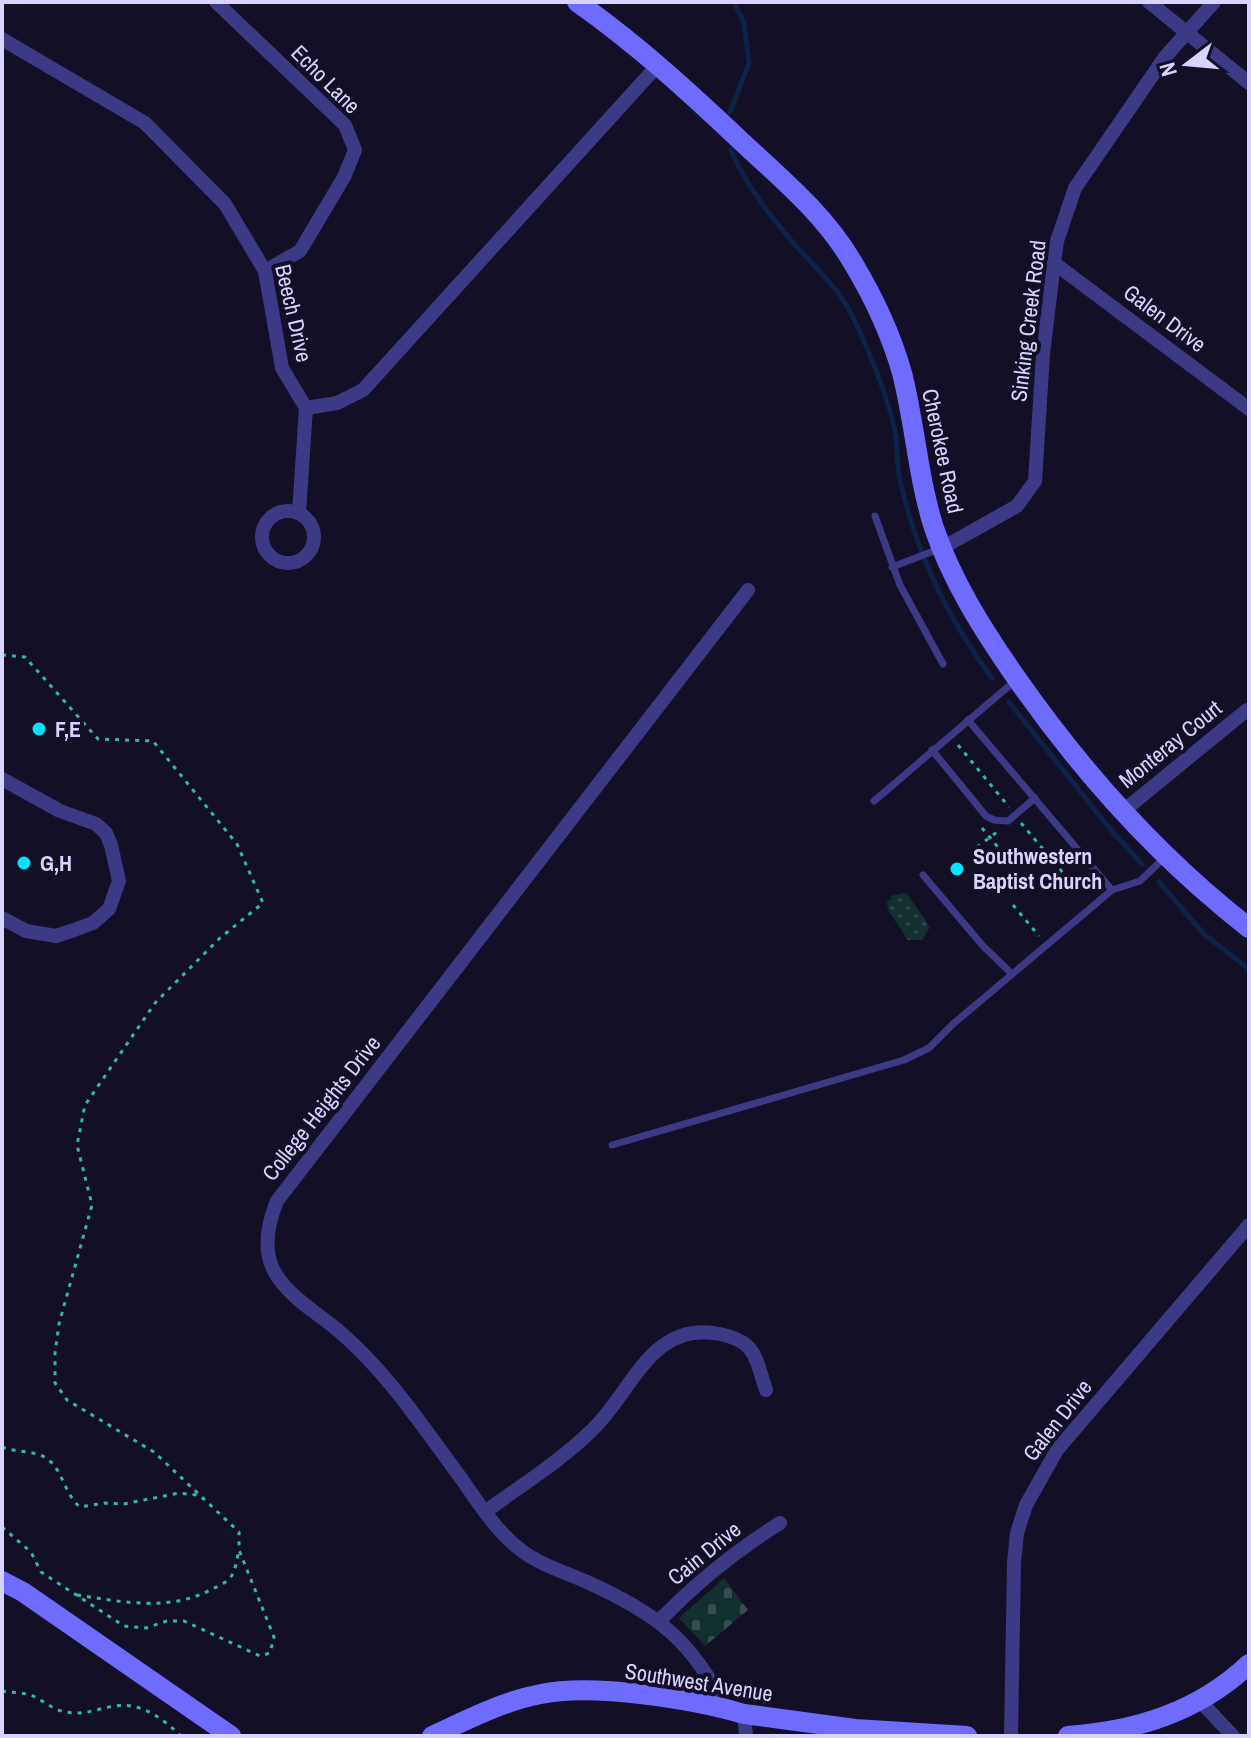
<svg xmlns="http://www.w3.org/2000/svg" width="1251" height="1738" font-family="'Archivo Narrow',sans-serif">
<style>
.cemetery{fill:url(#cemetery-stones)}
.park{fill:url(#park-dots)}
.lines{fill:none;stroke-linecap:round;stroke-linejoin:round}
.stream{stroke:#0c2248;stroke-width:5}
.path{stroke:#2fb8b0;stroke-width:3;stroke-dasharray:4 6;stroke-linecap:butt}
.lane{stroke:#3d3a85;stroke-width:7}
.street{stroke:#3d3a85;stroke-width:14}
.secondary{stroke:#6f6bff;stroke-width:20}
.poi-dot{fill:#00e5ff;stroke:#130f26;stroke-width:3}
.labels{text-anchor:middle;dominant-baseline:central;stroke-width:8;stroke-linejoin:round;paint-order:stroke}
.street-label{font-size:22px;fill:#d9d4ff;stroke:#130f26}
.poi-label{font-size:22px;font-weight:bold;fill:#d9d4ff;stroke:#130f26;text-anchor:start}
</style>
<defs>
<pattern id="cemetery-stones" width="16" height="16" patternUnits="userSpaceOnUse" patternTransform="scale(2)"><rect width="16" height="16" fill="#12302f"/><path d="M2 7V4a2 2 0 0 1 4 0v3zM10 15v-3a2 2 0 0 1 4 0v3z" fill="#344d4e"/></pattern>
<pattern id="park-dots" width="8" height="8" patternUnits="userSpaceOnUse" patternTransform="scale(2)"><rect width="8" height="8" fill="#12302f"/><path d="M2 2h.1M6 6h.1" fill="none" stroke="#344d4e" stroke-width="1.8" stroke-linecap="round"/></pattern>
</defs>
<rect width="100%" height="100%" fill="#130f26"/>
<polygon class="cemetery" points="724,1578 748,1610 705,1646 679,1618"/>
<polygon class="park" points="904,893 908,895 930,927 922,940 908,940 888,910 887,902 892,898 890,896"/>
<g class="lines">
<g class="stream">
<polyline points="730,112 749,63 744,23 734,2"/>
<path d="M731,150C746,186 771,217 796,246C816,268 840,290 853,317C869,351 885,389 894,426C898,444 896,463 900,480C916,553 948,619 992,678"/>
<polyline points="1009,702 1110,829 1142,864"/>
<polyline points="1159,882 1204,934 1249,969"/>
</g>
<g class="path">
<polyline points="2,655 25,657 98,739 153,741 237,844 263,903 220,938 155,1003 85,1105 77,1145 92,1205 59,1324 55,1353 55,1383 67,1400 154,1452 239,1532 239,1550 274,1637 270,1653 260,1656 184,1621 167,1621 146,1628 124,1626 41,1572 31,1552 2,1527"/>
<polyline points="958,745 1009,807"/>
<polyline points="1021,823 1075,887"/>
<polyline points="982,828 1007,858"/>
<polyline points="977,847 997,832"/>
<polyline points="1036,880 1038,883 1058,867"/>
<polyline points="1013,905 1039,936"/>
<path d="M2,1447C16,1453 34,1450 46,1458C63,1469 64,1494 80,1507L105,1503L124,1504L179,1493L196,1495L204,1499"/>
<path d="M77,1595C123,1602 170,1612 212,1589C219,1586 228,1582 232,1575C236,1568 237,1558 239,1550"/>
<path d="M2,1691C11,1693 24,1692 33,1696C44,1701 53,1710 66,1712C83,1716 99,1708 115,1706C142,1702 163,1719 181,1736"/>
</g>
<g class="lane">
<polyline points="875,516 900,585 943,664"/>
<polyline points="892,567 939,549"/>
<polyline points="968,720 1112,890"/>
<polyline points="932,750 986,816 994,820 1008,821 1035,798"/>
<polyline points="874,801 1016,680"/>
<polyline points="923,875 983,946 1012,974"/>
<polyline points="612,1145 904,1060 929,1048 953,1024 1112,890 1140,881 1165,857"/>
</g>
<g class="street">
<polyline points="216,2 345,125 355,150 344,177 300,251 265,271"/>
<polyline points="1149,2 1249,83"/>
<polyline points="2,39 145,123 225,204 265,271 282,368 306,408"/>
<polyline points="1054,263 1249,409"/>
<polyline points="306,408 337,403 363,390 658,65"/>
<circle cx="288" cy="537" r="26"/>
<polyline points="299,513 306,408"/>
<polyline points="942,548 1017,506 1035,481 1043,354 1054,263 1057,241 1075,188 1165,57 1214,2"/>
<polyline points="2,779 60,811 96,824 106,833 111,845 119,881 109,909 93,923 74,930 56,936 26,931 2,918"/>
<polyline points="1122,812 1247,710"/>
<path d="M485,1512C520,1486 561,1461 592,1430C633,1391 651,1320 720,1334C757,1342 755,1357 766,1390"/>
<path d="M659,1621C695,1584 735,1551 780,1523"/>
<polyline points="1200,1701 1233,1736"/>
<path d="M726,1709C692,1640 656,1613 587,1582C563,1571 537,1564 517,1547C495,1529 479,1504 463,1481C425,1430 389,1374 340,1332C318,1313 288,1297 274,1271C262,1248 268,1223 277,1201L748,590"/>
<polyline points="744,1714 746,1736"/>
<polyline points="1011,1736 1014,1563 1017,1533 1026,1505 1057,1450 1249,1225"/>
</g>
<g class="secondary">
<path d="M577,2C637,44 690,93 743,143C783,180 825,215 853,263C874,298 891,334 902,373C915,424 918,478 934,528C952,581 983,630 1015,676C1081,771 1158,857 1249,928"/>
<polyline points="2,1581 23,1592 231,1736"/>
<path d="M432,1736C467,1720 503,1701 541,1694C593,1683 693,1699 744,1714L855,1729L967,1736"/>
<path d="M1068,1736C1136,1731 1198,1712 1249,1664"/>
</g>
</g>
<g class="poi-dot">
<circle cx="39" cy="729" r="8"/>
<circle cx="24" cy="863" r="8"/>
<circle cx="957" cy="869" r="8"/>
</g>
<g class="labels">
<g class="street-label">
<text transform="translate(326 79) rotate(45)">Echo Lane</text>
<text transform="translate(294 313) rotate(77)">Beech Drive</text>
<text transform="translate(1165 318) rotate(37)">Galen Drive</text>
<text transform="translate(1028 321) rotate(-83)">Sinking Creek Road</text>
<text transform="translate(943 451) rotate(78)">Cherokee Road</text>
<text transform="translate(1170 744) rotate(-39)">Monteray Court</text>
<text transform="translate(321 1108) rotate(-52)">College Heights Drive</text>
<text transform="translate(1057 1420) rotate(-52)">Galen Drive</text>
<text transform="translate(704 1553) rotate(-39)">Cain Drive</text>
<text transform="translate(699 1682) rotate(9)">Southwest Avenue</text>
</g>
<g class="poi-label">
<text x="55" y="729">F,E</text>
<text x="973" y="856">Southwestern<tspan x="973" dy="25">Baptist Church</tspan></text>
<text x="40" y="863">G,H</text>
</g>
</g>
<rect width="1251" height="1738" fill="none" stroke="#d9d4ff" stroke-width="8"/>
<g transform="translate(1187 64) rotate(254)" stroke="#130f26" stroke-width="6" paint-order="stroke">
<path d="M0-6L14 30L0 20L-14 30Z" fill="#d9d4ff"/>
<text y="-12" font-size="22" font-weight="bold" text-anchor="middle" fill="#d9d4ff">N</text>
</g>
</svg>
